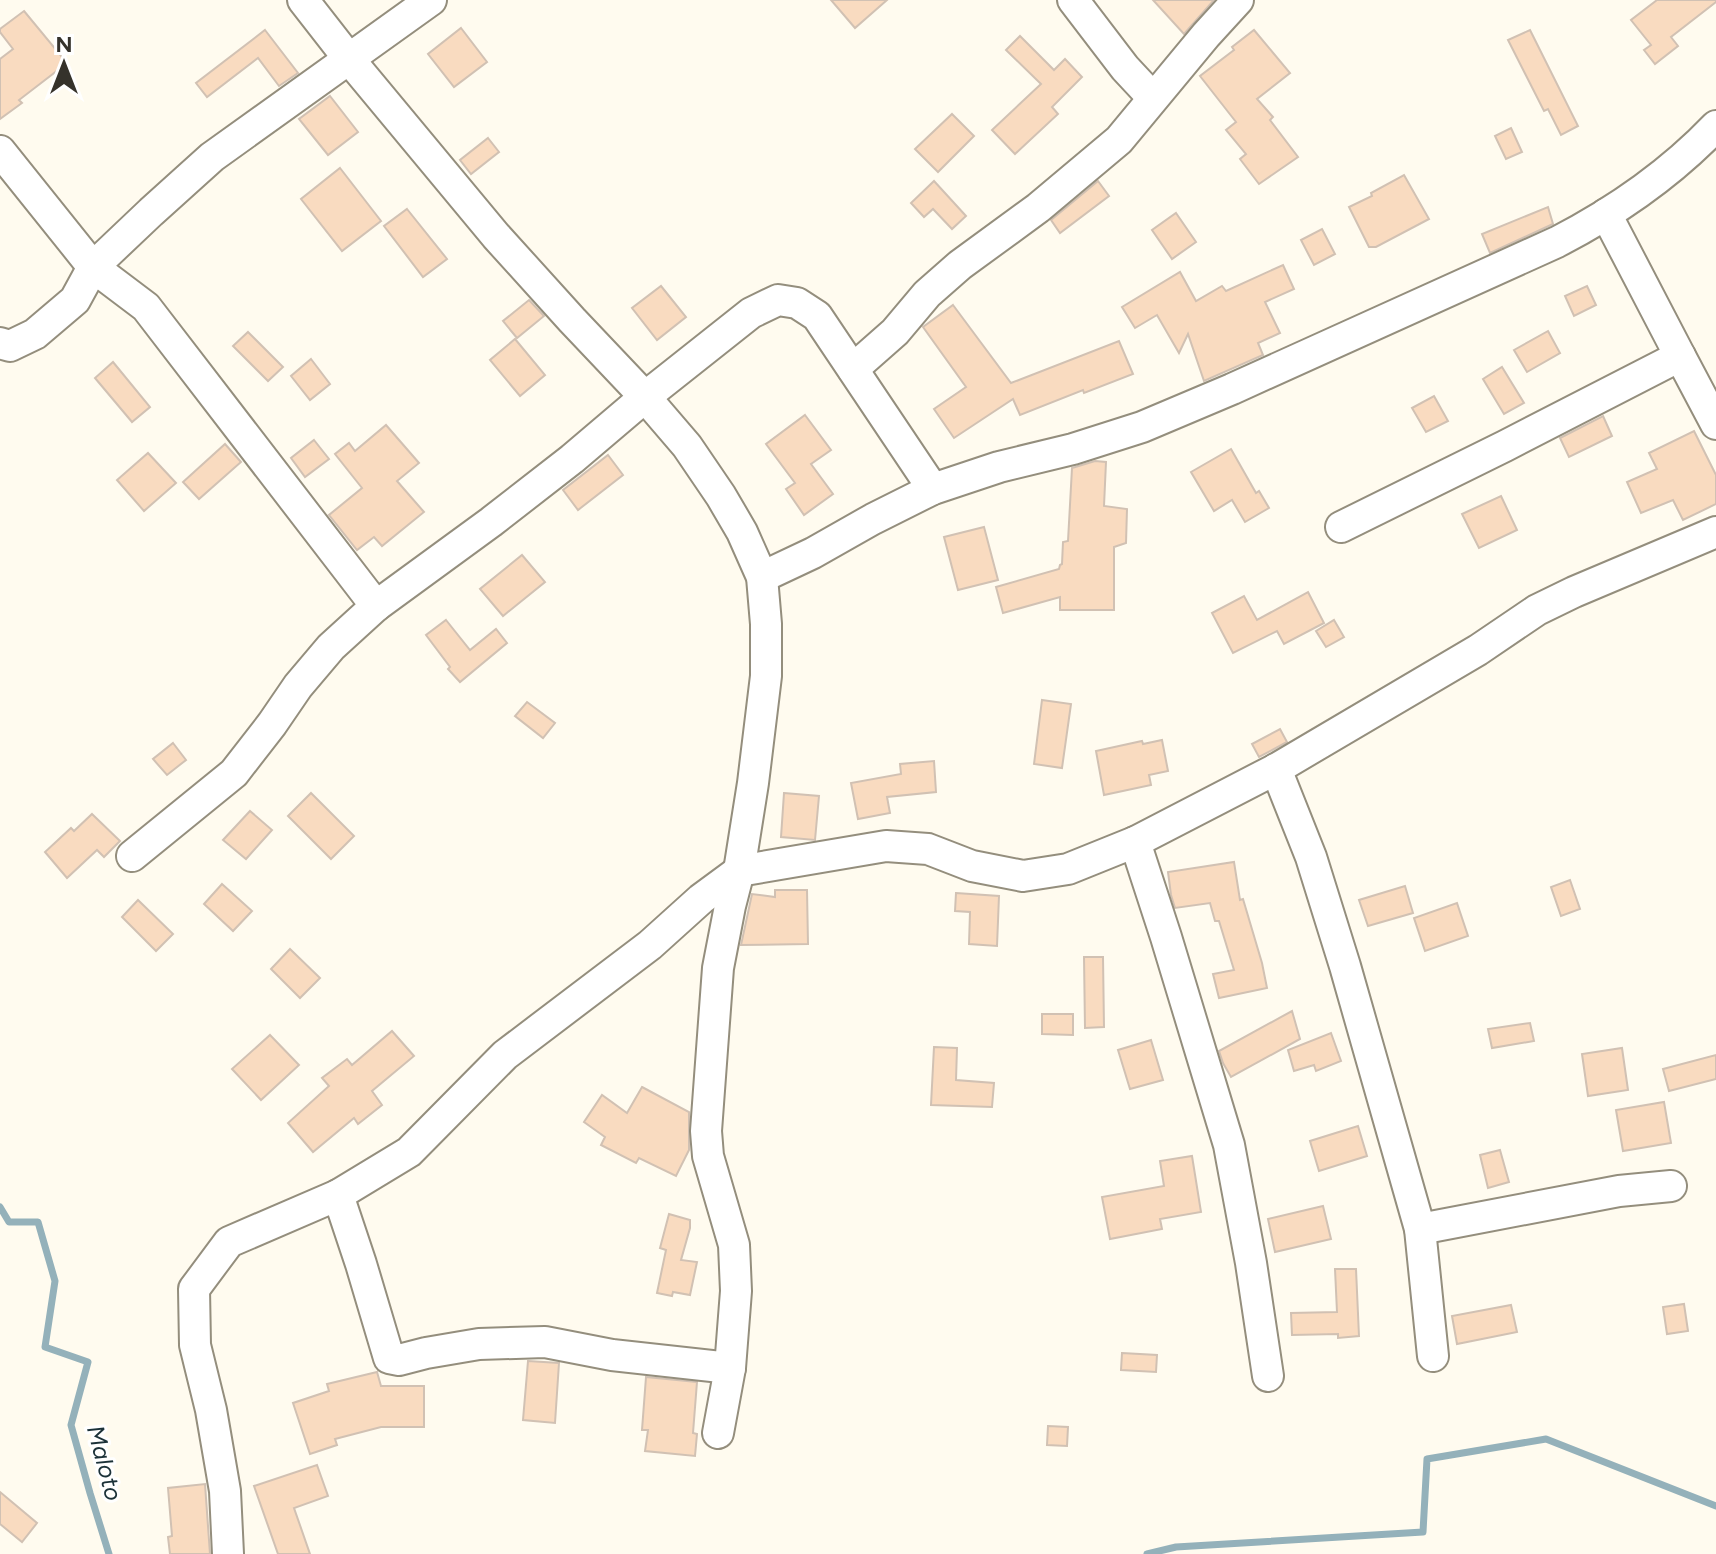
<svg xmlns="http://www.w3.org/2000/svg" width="1716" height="1554" font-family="Figtree,sans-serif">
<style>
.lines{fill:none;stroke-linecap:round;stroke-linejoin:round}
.stream{stroke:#94b1ba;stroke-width:7}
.building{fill:#f9dbc0;stroke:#d1c1b3;stroke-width:2}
.minor-casing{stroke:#948e7d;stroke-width:34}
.minor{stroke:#fff;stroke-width:30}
.labels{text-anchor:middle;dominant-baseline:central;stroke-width:6;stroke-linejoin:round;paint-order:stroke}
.water-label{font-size:24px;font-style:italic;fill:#1b3138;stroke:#fff}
</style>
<rect width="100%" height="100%" fill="#fffbef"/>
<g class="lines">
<g class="stream">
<polyline points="0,1207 9,1222 38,1222 55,1281 45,1347 88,1362 71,1425 90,1493 109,1554"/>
<polyline points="1147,1554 1176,1547 1423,1532 1427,1459 1546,1439 1716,1506"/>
</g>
</g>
<g class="building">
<polygon points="831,0 887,0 855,28"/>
<polygon points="1153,0 1214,0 1184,34"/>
<polygon points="1657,0 1716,0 1716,2 1671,37 1678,46 1655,64 1644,50 1651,45 1631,20"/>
<polygon points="24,11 67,63 19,100 22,103 0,119 0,59 13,49 0,32 0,29"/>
<polygon points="461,28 487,62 454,87 428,54"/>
<polygon points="265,30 298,73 279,86 258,58 207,97 196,83"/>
<polygon points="1254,30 1290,73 1257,99 1273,117 1270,120 1298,157 1259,184 1240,159 1246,154 1226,130 1236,122 1200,76 1234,50 1232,47"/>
<polygon points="1530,30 1578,126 1561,135 1548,109 1544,111 1508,40"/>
<polygon points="1020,36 1054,70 1065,59 1082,77 1052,107 1058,114 1015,154 992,130 1041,84 1006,50"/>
<polygon points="330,96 358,132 328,155 299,119"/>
<polygon points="952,114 974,136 938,172 915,149"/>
<polygon points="1511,128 1522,152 1506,159 1495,136"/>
<polygon points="488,138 499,152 471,174 460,160"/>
<polygon points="340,168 381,221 342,251 301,199"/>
<polygon points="1404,175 1429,219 1376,247 1369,247 1349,207 1372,196 1371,193"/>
<polygon points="934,181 966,216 952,229 933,209 924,217 911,203"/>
<polygon points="1098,181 1109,196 1060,233 1051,220"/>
<polygon points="1548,207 1553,224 1490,253 1482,234"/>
<polygon points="407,209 447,259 423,277 384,226"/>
<polygon points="1176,213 1196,242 1172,259 1152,230"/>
<polygon points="1322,229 1335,254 1314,265 1301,240"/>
<polygon points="1283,265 1294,289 1265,302 1280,333 1258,343 1263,355 1204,381 1188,334 1179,353 1157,315 1135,328 1122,307 1180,272 1196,301 1222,286 1226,291"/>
<polygon points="661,286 686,317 657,340 632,308"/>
<polygon points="1587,286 1596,305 1574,316 1565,296"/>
<polygon points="529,300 544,316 517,338 503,321"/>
<polygon points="953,305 1011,383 1119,341 1133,374 1084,393 1083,390 1020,415 1013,399 954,438 934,409 966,387 923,327"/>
<polygon points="1548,331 1560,353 1527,372 1514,350"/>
<polygon points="248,332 283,367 268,381 233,346"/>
<polygon points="515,339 545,375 520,396 490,360"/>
<polygon points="311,359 330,384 310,400 291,376"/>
<polygon points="113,362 150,407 132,422 95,378"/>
<polygon points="1502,367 1524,403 1504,414 1483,379"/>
<polygon points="1434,396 1448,421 1426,432 1412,408"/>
<polygon points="805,415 831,450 811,464 833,494 804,515 786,489 795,483 766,444"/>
<polygon points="1603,416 1612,436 1569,457 1560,438"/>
<polygon points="386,425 419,463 397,481 424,512 382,546 374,537 357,550 329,515 362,488 335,454 349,443 355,451"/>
<polygon points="1694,431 1716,475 1716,504 1683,520 1673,500 1641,513 1627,482 1657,469 1649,453"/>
<polygon points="314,440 329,459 305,477 291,458"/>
<polygon points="225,444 241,462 199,499 183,482"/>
<polygon points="1231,449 1256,493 1259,491 1269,508 1245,522 1232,500 1214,511 1191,472"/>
<polygon points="148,453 176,483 144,511 117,480"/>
<polygon points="608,455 623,475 578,510 563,490"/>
<polygon points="1095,461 1106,462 1104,506 1127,509 1126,543 1114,547 1114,610 1060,610 1060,597 1003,613 996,587 1059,569 1060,565 1062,564 1063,542 1068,541 1072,468"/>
<polygon points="1501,496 1517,530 1479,548 1462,514"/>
<polygon points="984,527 998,580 958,590 944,537"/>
<polygon points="522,555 545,582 503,616 480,589"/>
<polygon points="1308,592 1324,623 1284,644 1277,631 1233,653 1212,613 1244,596 1257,620"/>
<polygon points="446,620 470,650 496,629 507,643 460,682 448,669 450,667 426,635"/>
<polygon points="1334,620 1344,637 1326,647 1316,631"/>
<polygon points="1042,700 1071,704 1062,768 1034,764"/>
<polygon points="527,702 555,723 543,738 515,716"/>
<polygon points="1280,729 1287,742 1259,757 1252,744"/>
<polygon points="1162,740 1168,771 1149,775 1151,785 1104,795 1096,751 1142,741 1143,744"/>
<polygon points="173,743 186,760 167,775 153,759"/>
<polygon points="934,761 936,792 887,797 890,813 858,819 851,783 901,774 900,764"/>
<polygon points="311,793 354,836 331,859 288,816"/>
<polygon points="784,793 819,796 815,840 781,837"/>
<polygon points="250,811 272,830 246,859 223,840"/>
<polygon points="92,814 120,841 104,857 97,850 67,878 45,852 71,828 74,831"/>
<polygon points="1234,862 1240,900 1243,899 1262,963 1267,988 1219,998 1213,974 1234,970 1219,921 1215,921 1210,903 1175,908 1171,895 1168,872"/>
<polygon points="1570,880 1580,909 1561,916 1551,887"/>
<polygon points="222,884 252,911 233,931 204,904"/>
<polygon points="1405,886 1413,913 1368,926 1359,900"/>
<polygon points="775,890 807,890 808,944 741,945 752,894 775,897"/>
<polygon points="956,893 999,896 997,946 969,944 970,912 955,911"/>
<polygon points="138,900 173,934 156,951 122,917"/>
<polygon points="1457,903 1468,936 1425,951 1414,918"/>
<polygon points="290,949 320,978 300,998 271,969"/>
<polygon points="1084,957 1103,957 1104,1027 1085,1028"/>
<polygon points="1292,1011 1300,1039 1231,1077 1223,1063 1219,1051"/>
<polygon points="1042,1014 1073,1014 1073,1035 1042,1034"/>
<polygon points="1530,1023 1534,1041 1492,1048 1488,1029"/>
<polygon points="392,1031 414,1056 372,1091 382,1105 358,1124 354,1118 313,1152 288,1123 329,1086 322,1078 347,1059 352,1065"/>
<polygon points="1331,1033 1341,1061 1316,1071 1314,1065 1294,1071 1288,1050"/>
<polygon points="270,1035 299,1065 261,1100 232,1069"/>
<polygon points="1151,1040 1163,1080 1130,1089 1118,1050"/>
<polygon points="934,1047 957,1048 956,1080 994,1083 992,1107 931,1105"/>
<polygon points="1622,1048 1628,1090 1588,1096 1582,1054"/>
<polygon points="1716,1055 1716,1079 1669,1091 1663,1069"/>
<polygon points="642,1087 689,1112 689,1150 676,1176 639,1158 636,1163 601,1145 605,1137 584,1122 602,1095 627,1113"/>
<polygon points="1664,1102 1671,1143 1623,1151 1616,1110"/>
<polygon points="1358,1126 1367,1156 1319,1171 1310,1141"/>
<polygon points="1500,1150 1509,1182 1488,1188 1480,1155"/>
<polygon points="1192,1156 1201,1212 1160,1219 1162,1229 1110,1239 1102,1197 1164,1186 1160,1161"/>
<polygon points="1323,1206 1331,1239 1275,1252 1268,1219"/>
<polygon points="669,1214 690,1220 690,1228 681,1260 697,1262 690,1295 673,1292 672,1296 657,1293 666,1250 660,1248"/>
<polygon points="1335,1269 1356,1269 1359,1336 1338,1338 1338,1334 1292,1335 1291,1313 1337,1312"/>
<polygon points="1684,1304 1688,1331 1667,1334 1663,1307"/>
<polygon points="1511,1305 1517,1332 1457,1344 1452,1316"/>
<polygon points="1122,1353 1157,1355 1156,1372 1121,1370"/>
<polygon points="528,1361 559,1363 555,1423 523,1420"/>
<polygon points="377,1372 381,1386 424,1386 424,1427 381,1427 335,1439 337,1445 310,1454 293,1403 329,1391 327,1384"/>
<polygon points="646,1377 697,1382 693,1433 697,1434 695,1456 645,1451 648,1430 642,1430"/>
<polygon points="1048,1426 1068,1427 1067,1446 1047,1445"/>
<polygon points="317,1465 328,1496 294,1508 310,1554 278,1554 254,1486"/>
<polygon points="205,1484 210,1554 170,1554 168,1537 172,1536 168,1488"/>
<polygon points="0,1492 37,1523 22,1542 0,1524"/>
</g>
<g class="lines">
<defs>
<g id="minor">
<polyline points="303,0 349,59 496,236 572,320 645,397 687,446 721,496 742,532 762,577 766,624 766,676 753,783 739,871 730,906 718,968 706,1131 708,1156 734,1245 736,1291 730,1368 718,1433"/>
<polyline points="1073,0 1125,68 1153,98"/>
<polyline points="0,151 93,267 146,307 376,606"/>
<polyline points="0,343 10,346 35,334 75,300 93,267 151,212 212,157 431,0"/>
<polyline points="1680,356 1716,424"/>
<polyline points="853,369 895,332 927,294 960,265 1038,208 1119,140 1206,35 1238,0"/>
<polyline points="1341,527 1505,446 1680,356 1606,214"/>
<path d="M762,577L813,553L873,519L933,489L999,467L1073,449L1142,427L1232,389L1557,242C1615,212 1671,173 1716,126"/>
<polyline points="1276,769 1311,857 1345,966 1420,1229 1433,1356"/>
<polyline points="1135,842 1166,937 1229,1145 1251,1263 1268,1376"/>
<polyline points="132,856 234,773 272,724 298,686 331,647 376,606 491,522 572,459 645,397 751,313 778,300 797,303 817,316 933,489"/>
<polyline points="338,1195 361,1264 389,1358 399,1360 426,1353 479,1344 545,1342 612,1355 730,1368"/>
<polyline points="1420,1229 1619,1191 1671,1186"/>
<polyline points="228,1554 225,1491 211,1410 195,1345 194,1289 229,1242 338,1195 409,1152 505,1055 650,945 701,899 739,871 886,846 928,849 972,866 1023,876 1068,869 1135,842 1276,769 1478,650 1537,610 1574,592 1716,532"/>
</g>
</defs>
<use href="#minor" class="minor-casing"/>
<use href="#minor" class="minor"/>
</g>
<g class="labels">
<g class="water-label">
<text transform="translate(105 1463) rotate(75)">Maloto</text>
</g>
</g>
<g transform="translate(64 64)" stroke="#ffffff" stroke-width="6" paint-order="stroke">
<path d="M0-6L14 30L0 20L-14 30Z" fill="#35322b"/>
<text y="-12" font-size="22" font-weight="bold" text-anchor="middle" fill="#35322b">N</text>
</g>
</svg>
